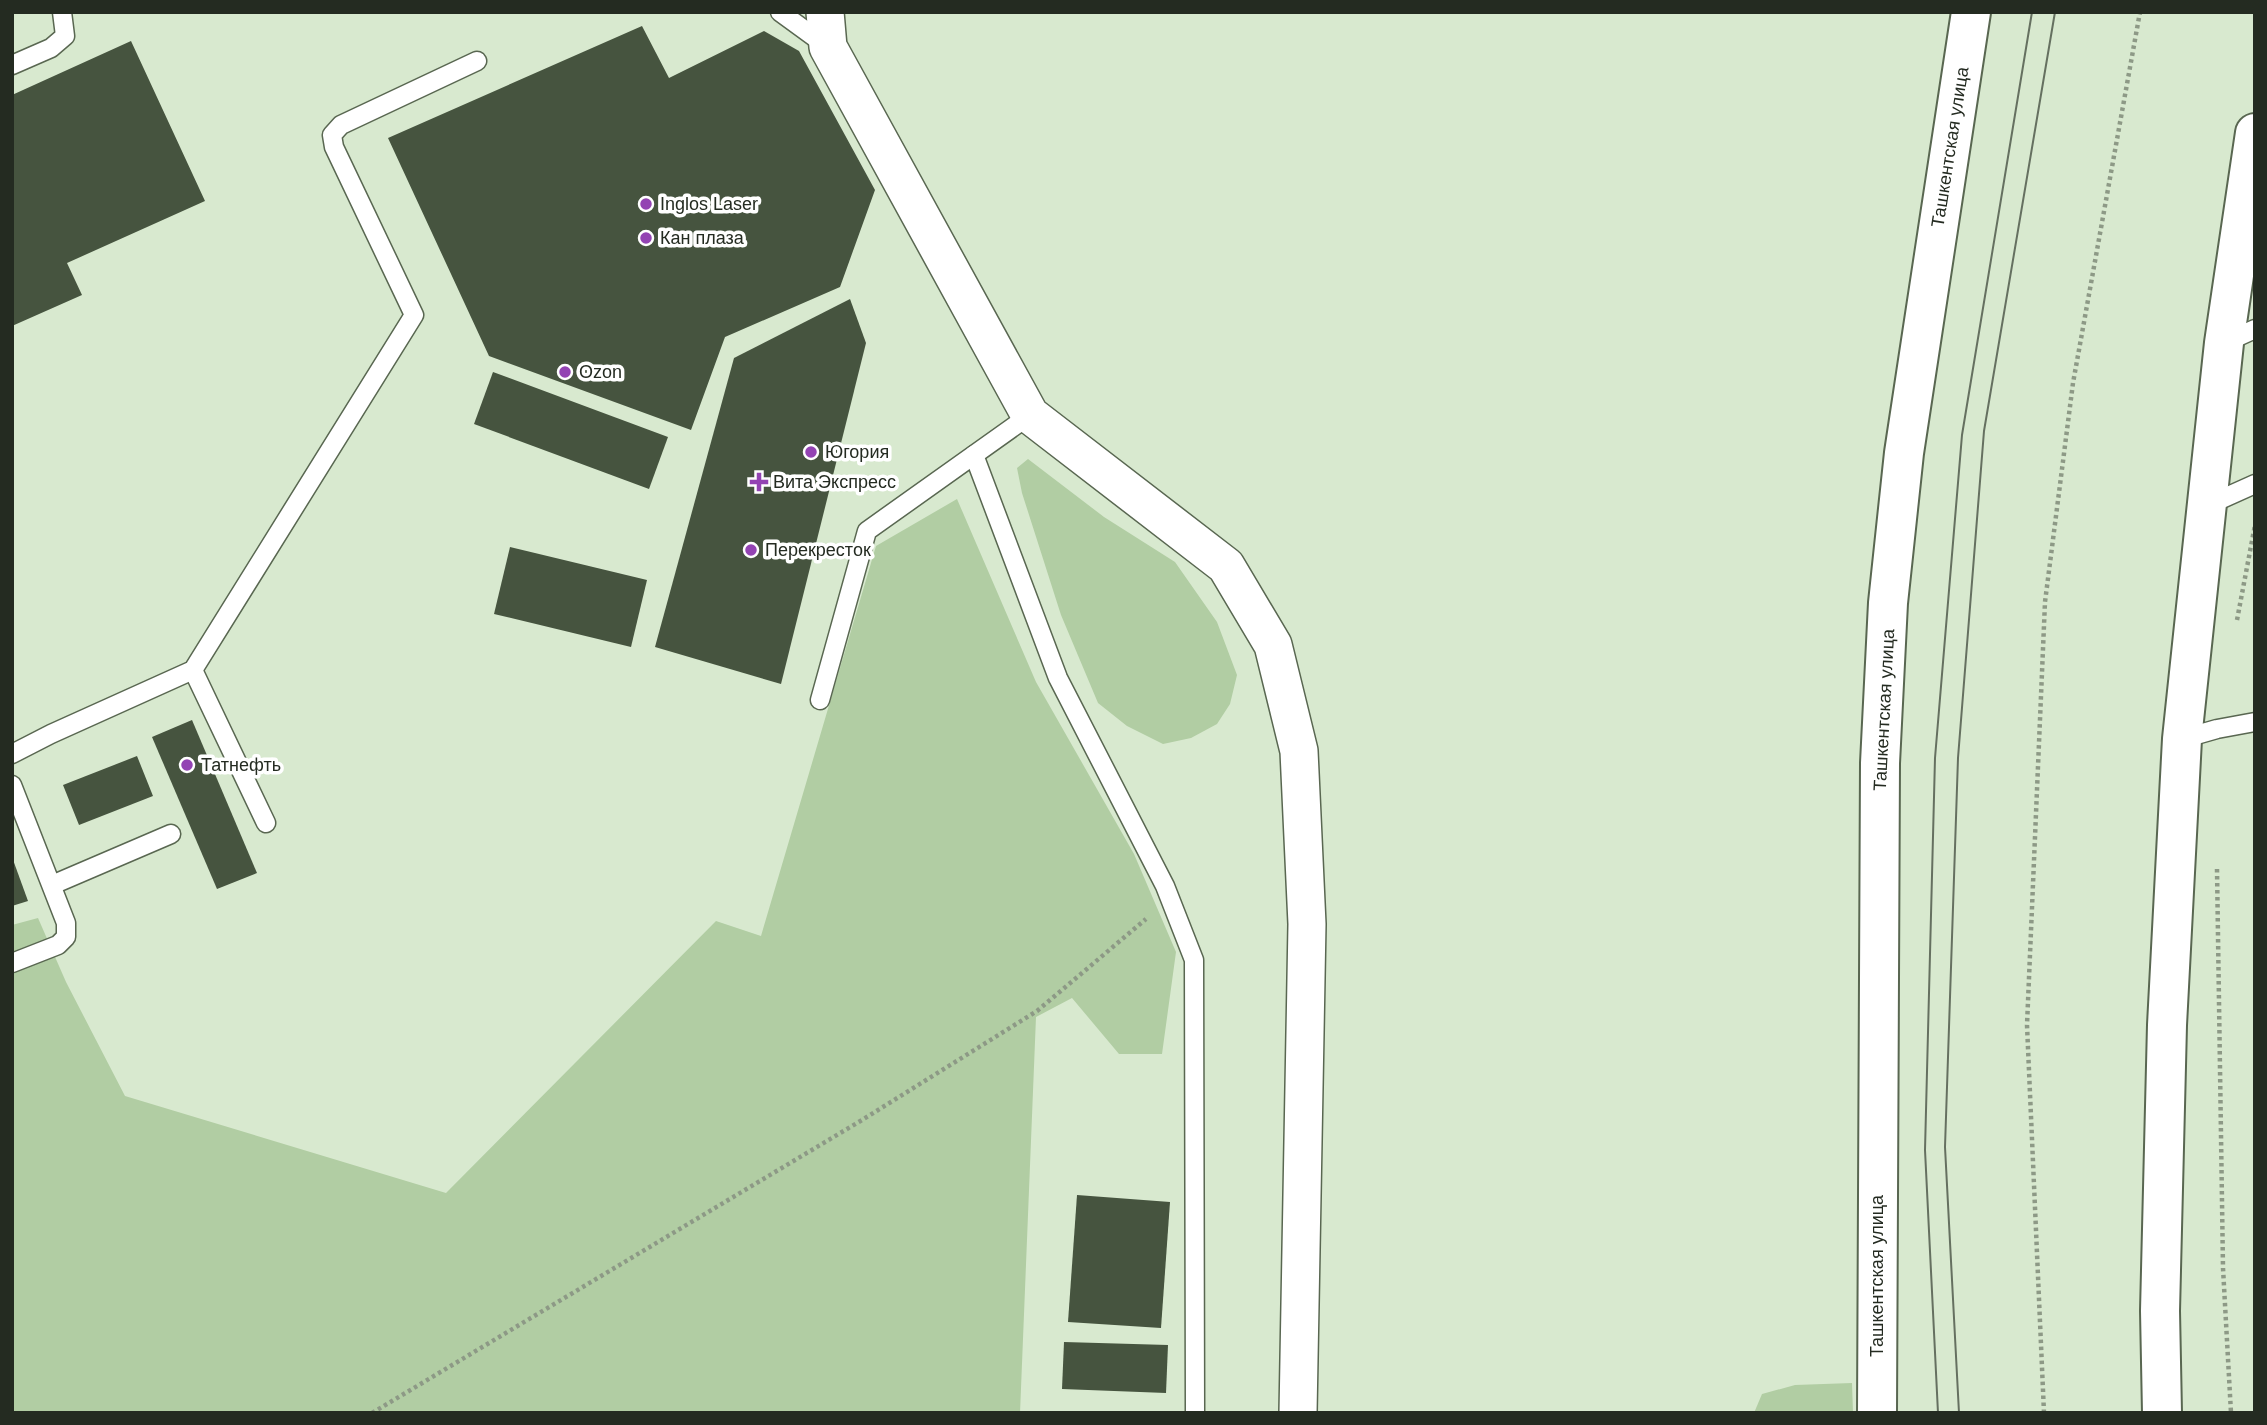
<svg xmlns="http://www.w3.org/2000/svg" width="2267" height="1425" font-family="Helvetica,sans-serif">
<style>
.green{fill:#b1cda3}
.building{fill:#46543f}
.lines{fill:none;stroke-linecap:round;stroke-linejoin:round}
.lane-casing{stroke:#596751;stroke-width:21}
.street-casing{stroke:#596751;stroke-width:40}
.secondary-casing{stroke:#596751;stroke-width:42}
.path{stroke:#8d9986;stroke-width:4.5;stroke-dasharray:3.5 3.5;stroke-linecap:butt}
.lane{stroke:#fff;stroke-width:18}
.street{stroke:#fff;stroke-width:37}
.secondary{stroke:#fff;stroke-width:38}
.tram{stroke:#657060;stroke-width:2}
.poi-dot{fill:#9343b3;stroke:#fff;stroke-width:2.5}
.labels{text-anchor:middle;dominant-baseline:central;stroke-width:7;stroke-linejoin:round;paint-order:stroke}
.street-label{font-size:18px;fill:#242b21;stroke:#fff}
.poi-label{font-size:18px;fill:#242b21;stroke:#fff;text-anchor:start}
</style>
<rect width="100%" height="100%" fill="#d8e9cf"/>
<g class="green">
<polygon points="1028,459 1104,517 1175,562 1217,622 1237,675 1230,704 1217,724 1191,738 1163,744 1127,726 1098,703 1061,615 1022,493 1017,468"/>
<polygon points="957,499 1036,682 1134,854 1176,952 1162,1054 1119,1054 1072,998 1036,1017 1020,1413 12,1413 12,925 38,918 66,982 125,1096 446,1193 716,921 761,936 876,546"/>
<polygon points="1852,1383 1853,1413 1754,1413 1762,1394 1795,1385"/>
</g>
<g class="building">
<polygon points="642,26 669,78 764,31 799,51 875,190 840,287 725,337 691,430 489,356 388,138"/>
<polygon points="131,41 205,201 67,263 82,295 12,326 12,95"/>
<polygon points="850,299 866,343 781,684 655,647 734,358"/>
<polygon points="493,372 668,437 649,489 474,424"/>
<polygon points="510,547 647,580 631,647 494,614"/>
<polygon points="192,720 257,873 217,889 152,737"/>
<polygon points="137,756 153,796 79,825 63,785"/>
<polygon points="12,857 28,901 12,906"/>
<polygon points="1077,1195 1170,1202 1161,1328 1068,1322"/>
<polygon points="1064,1342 1168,1345 1166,1393 1062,1389"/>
</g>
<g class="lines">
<defs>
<g id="lane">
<polyline points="780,12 828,47"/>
<polyline points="12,65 51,48 65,36 62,12"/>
<polyline points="2224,343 2255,329"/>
<polyline points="974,455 1058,678 1165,886 1194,960 1195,1413"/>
<polyline points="2206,506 2255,484"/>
<polyline points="193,670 266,823"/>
<polyline points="820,700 867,531 1030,415"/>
<polyline points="2182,739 2217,729 2255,722"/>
<polyline points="12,754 51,734 193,670 414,315 334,147 332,135 341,125 477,61"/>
<polyline points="12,785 66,923 66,937 58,945 12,963"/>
<polyline points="52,885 171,834"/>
</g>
<polyline id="street" points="825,12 828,47 1030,415 1226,566 1273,645 1299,751 1307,924 1298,1413"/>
<g id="secondary">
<polyline points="1877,1413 1880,763 1888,603 1904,453 1971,12"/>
<polyline points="2162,1413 2160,1311 2167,1025 2182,739 2224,343 2255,133"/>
</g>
</defs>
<use href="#lane" class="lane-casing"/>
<use href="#street" class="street-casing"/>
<use href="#secondary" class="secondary-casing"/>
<g class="path">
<polyline points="2237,620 2255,525"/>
<polyline points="2217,869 2223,1268 2231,1413"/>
<polyline points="372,1413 862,1120 1037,1011 1146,919"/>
<polyline points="2044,1413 2027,1025 2045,602 2073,383 2140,12"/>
</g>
<use href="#lane" class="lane"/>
<use href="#street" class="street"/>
<use href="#secondary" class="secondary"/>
<g class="tram">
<polyline points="1938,1413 1925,1150 1935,758 1962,435 2032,12"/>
<polyline points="1959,1413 1945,1147 1958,758 1984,431 2055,12"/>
</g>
</g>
<g class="poi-dot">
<circle cx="646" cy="204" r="7"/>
<circle cx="646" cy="238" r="7"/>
<circle cx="565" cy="372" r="7"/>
<circle cx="811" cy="452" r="7"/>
<path d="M755.5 471.5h7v7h7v7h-7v7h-7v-7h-7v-7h7z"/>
<circle cx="751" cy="550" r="7"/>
<circle cx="187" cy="765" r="7"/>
</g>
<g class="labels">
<g class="street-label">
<text transform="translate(1950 147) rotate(-81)">Ташкентская улица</text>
<text transform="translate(1884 710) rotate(-87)">Ташкентская улица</text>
<text transform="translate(1877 1276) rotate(-90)">Ташкентская улица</text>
</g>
<g class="poi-label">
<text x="660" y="204">Inglos Laser</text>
<text x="660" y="238">Кан плаза</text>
<text x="579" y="372">Ozon</text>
<text x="825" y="452">Югория</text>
<text x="773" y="482">Вита Экспресс</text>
<text x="765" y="550">Перекресток</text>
<text x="201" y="765">Татнефть</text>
</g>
</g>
<rect width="2267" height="1425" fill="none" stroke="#242b21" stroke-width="28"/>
</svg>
